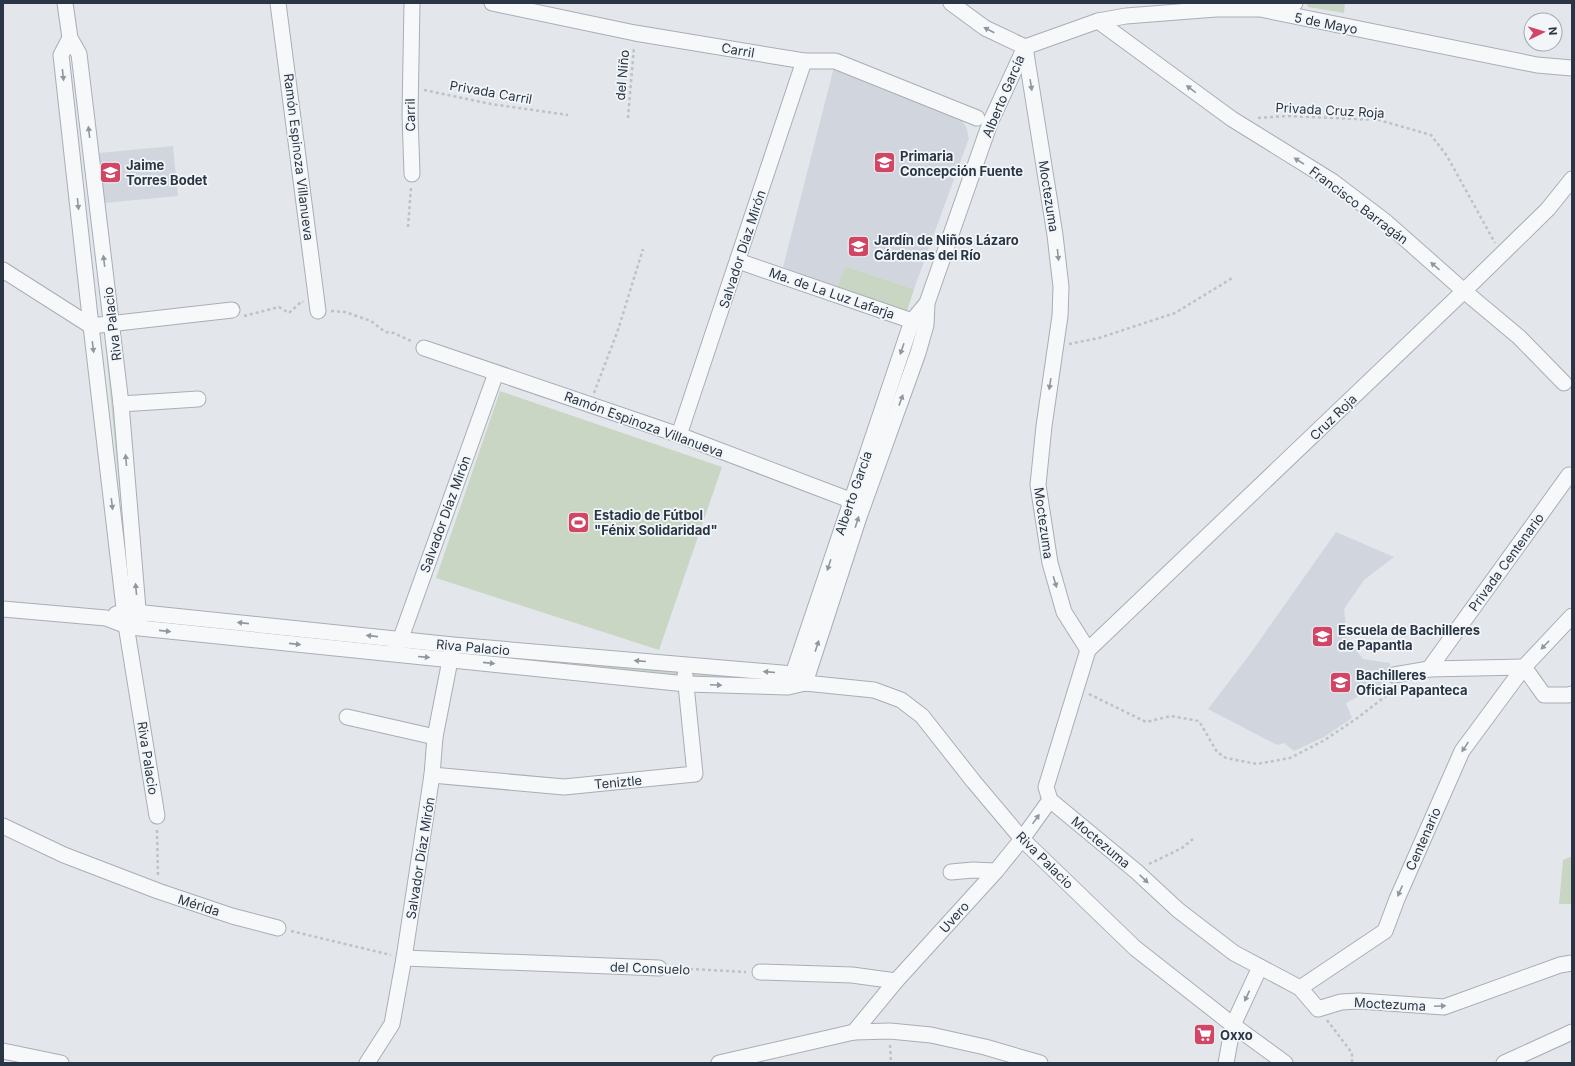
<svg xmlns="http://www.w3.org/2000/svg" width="1575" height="1066" font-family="Inter,sans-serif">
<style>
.built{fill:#d1d6de}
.green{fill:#cad6c4}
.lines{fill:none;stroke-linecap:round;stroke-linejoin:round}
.minor-casing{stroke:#a8aeb7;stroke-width:17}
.path{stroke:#bdc2c7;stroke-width:2.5;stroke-dasharray:3 3;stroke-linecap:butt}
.minor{stroke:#f6f8fa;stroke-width:15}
.oneway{fill:#9097a0}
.labels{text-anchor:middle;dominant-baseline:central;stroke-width:3.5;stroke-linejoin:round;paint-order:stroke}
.street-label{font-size:13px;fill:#2a3645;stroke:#f3f6f9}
.poi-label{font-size:13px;font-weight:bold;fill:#2a3645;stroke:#f3f6f9;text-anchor:start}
</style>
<rect width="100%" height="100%" fill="#e3e7ec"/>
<g class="built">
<polygon points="834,67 955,113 966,126 969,138 914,289 845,266 837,288 783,267"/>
<polygon points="173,146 178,196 104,203 99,153"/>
<polygon points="1336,532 1394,557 1364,580 1344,609 1347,638 1363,659 1390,663 1392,679 1346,703 1352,718 1324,737 1294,751 1284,743 1277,745 1208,709 1250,654"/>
</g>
<g class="green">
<polygon points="1345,3 1344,13 1308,7 1307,4"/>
<polygon points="845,266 914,289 907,311 837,288"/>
<polygon points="108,329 127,568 104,330"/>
<polygon points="500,391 722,467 659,650 436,578"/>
<polygon points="476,655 773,679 773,683 477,659"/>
<polygon points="1572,856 1572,904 1559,904 1563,860"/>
</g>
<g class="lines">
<defs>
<g id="minor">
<polyline points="65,3 70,38 79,54 121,404 139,621"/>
<polyline points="278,3 318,311"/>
<polyline points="492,3 635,33 804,61 835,61 977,118"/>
<polyline points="951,3 985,28 1025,47 1098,21 1126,16 1216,9 1260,9 1537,65 1572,68"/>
<polyline points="1269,8 1295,3"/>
<polyline points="1098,21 1232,119 1332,181 1386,222 1464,291 1519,337 1564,383"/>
<polyline points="70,38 61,55 91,326 126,625 157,816"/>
<polyline points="1025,47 1055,235 1061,287 1060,316 1044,426 1038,485 1050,563 1064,612 1088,650 1046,787 1050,800 1137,872 1178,910 1234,953 1300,988 1318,1009 1341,1002 1359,1001 1444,1007 1560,965 1572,963"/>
<polyline points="412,174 410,115 412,3"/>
<polyline points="738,261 921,324"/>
<polyline points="3,270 91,326 232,310"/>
<polyline points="424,348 679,435 863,505"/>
<polyline points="121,404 198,399"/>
<polyline points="679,435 804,61"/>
<polyline points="3,609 106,618 127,626 140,628 686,684 788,687 805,683 874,690 901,700 922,716 974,782 1022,839 1135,948 1233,1025 1285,1063"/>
<polyline points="116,614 125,611 453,645 793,674 805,683"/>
<polyline points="397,649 496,373"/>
<polyline points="1088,650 1464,291 1548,209 1572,179"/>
<polyline points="1429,669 1569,475"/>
<polyline points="1394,675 1429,669 1524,667 1544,695 1568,695 1572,694"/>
<polyline points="790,683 912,321 927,303"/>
<polyline points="805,683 859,517 918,353 926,325 927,303 990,123 1025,47"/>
<polyline points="347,717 435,737"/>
<polyline points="432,775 564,787 695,774 685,675"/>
<polyline points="3,826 64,855 158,891 232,916 278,928"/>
<polyline points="951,872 973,870 996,871"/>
<polyline points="404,958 659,968"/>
<polyline points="760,972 852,975 896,981"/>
<polyline points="1300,988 1385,931 1397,899 1462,751 1524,667 1572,616"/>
<polyline points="854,1032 896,981 996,871 1022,839 1050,800"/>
<polyline points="3,1051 61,1063"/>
<polyline points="367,1063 392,1024 404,958 432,775 435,737 452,650"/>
<polyline points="719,1063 854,1032 890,1031 931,1035 985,1047 1040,1063"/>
<polyline points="1226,1063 1233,1025 1260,967"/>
<polyline points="1504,1063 1572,1032"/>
</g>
</defs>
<use href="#minor" class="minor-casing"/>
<g class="path">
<polyline points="424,90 491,104 568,115"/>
<polyline points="628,118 634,47"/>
<polyline points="1258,118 1288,116 1379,120 1431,135 1447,156 1495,243"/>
<polyline points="408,227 411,187"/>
<polyline points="331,311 345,312 371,321 385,332 394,333 413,342"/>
<polyline points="244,316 279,307 289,313 302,301 303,302"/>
<polyline points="1069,344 1099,338 1175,313 1234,277"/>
<polyline points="594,393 618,330 643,249"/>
<polyline points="1089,694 1146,722 1171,716 1199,721 1217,752 1226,758 1257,764 1290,758 1323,741 1356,719 1395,689"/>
<polyline points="157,830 158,877"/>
<polyline points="1149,864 1182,848 1193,839"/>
<polyline points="291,931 391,955"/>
<polyline points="672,968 746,972"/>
<polyline points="1327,1020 1352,1053 1352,1063"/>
<polyline points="890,1045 891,1063"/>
</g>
<use href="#minor" class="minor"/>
</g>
<defs><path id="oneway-solid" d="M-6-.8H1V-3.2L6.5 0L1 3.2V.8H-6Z"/></defs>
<g class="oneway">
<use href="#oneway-solid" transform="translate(989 30) rotate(-153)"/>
<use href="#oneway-solid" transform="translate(63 75) rotate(84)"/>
<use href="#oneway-solid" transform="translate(1031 85) rotate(81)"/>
<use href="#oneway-solid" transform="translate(1191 89) rotate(-143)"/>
<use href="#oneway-solid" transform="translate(89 132) rotate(-97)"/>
<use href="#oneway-solid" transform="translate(1299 161) rotate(-148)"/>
<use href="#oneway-solid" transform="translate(78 204) rotate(84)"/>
<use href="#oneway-solid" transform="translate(1058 255) rotate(84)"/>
<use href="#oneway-solid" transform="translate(104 261) rotate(-97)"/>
<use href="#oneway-solid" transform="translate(1435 266) rotate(-139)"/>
<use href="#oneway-solid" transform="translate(93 347) rotate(83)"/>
<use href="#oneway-solid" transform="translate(902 349) rotate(109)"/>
<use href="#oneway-solid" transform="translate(1050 384) rotate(99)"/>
<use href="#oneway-solid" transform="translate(901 400) rotate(-70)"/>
<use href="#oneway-solid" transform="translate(126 460) rotate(-95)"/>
<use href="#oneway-solid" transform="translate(112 504) rotate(83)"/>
<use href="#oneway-solid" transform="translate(857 522) rotate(-72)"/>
<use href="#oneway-solid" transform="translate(829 565) rotate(108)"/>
<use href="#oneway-solid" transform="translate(1055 582) rotate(73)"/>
<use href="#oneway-solid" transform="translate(136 589) rotate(-95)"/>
<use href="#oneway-solid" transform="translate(243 623) rotate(-174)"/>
<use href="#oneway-solid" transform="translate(165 631) rotate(6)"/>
<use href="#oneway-solid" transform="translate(372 636) rotate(-174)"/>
<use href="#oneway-solid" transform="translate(295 644) rotate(6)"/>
<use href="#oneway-solid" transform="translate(1545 645) rotate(134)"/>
<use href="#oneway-solid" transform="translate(817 646) rotate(-72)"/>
<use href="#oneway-solid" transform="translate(424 657) rotate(5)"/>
<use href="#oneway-solid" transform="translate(640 661) rotate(-175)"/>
<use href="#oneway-solid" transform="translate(489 663) rotate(6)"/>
<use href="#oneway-solid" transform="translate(769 672) rotate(-175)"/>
<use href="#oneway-solid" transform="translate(716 685) rotate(2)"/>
<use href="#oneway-solid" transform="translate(1465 747) rotate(124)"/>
<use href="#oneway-solid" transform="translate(1036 819) rotate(-55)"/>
<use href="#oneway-solid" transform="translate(1144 879) rotate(43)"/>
<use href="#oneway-solid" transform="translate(1400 891) rotate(114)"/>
<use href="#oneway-solid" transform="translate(1247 996) rotate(115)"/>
<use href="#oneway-solid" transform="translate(1440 1006) rotate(-2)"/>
</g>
<defs>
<symbol id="school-square" viewBox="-11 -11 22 22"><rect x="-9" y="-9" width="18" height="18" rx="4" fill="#d24665" stroke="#f3f6f9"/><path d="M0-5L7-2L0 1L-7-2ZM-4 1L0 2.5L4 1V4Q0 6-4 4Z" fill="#fff"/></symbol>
<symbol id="stadium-square" viewBox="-11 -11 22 22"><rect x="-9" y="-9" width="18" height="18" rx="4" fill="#d24665" stroke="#f3f6f9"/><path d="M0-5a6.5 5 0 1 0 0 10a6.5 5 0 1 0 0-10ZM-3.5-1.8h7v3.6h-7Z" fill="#fff"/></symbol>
<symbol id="university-square" viewBox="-11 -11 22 22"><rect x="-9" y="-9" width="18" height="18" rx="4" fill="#d24665" stroke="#f3f6f9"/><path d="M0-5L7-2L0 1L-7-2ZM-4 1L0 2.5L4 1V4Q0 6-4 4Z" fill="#fff"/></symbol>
<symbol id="supermarket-square" viewBox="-11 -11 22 22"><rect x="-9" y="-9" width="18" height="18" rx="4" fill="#d24665" stroke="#f3f6f9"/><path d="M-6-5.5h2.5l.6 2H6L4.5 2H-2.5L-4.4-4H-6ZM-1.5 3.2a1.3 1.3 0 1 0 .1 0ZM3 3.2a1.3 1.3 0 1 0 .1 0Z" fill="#fff"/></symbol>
</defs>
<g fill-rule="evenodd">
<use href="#school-square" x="872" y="150" width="25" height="25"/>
<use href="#school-square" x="98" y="160" width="25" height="25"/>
<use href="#school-square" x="846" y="234" width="25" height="25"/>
<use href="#stadium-square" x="566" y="510" width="25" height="25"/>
<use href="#university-square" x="1310" y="624" width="25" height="25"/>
<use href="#university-square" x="1328" y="670" width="25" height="25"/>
<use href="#supermarket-square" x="1192" y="1022" width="25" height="25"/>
</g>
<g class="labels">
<g class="street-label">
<text transform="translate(1326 23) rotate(11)">5 de Mayo</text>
<text transform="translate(738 50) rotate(10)">Carril</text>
<text transform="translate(622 75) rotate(-85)">del Niño</text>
<text transform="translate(491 92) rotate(10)">Privada Carril</text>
<text transform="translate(1003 96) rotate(-67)">Alberto García</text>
<text transform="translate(1330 110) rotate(3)">Privada Cruz Roja</text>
<text transform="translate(410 115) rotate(-91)">Carril</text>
<text transform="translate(299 157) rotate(83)">Ramón Espinoza Villanueva</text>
<text transform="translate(1049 196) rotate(81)">Moctezuma</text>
<text transform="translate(1359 205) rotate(37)">Francisco Barragán</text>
<text transform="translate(742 249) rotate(-72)">Salvador Díaz Mirón</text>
<text transform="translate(832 293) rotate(19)">Ma. de La Luz Lafarja</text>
<text transform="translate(112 324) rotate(-97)">Riva Palacio</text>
<text transform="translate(1333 417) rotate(-44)">Cruz Roja</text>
<text transform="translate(644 424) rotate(20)">Ramón Espinoza Villanueva</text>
<text transform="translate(853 493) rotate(-71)">Alberto García</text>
<text transform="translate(445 514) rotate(-70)">Salvador Díaz Mirón</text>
<text transform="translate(1044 523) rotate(82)">Moctezuma</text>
<text transform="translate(1506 562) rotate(-54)">Privada Centenario</text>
<text transform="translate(473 647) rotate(5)">Riva Palacio</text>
<text transform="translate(148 758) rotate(81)">Riva Palacio</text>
<text transform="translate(618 782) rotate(-5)">Teniztle</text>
<text transform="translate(1423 839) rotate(-66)">Centenario</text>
<text transform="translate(1101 842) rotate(40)">Moctezuma</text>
<text transform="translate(420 858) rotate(-81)">Salvador Díaz Mirón</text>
<text transform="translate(1045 860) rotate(45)">Riva Palacio</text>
<text transform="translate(199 905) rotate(18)">Mérida</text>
<text transform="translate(954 917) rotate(-48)">Uvero</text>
<text transform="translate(650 968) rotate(2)">del Consuelo</text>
<text transform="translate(1390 1004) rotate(3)">Moctezuma</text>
</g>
<g class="poi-label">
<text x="900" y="156">Primaria<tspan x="900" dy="15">Concepción Fuente</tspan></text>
<text x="126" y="165">Jaime<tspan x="126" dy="15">Torres Bodet</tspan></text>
<text x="874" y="240">Jardín de Niños Lázaro<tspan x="874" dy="15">Cárdenas del Río</tspan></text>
<text x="594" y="515">Estadio de Fútbol<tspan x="594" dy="15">"Fénix Solidaridad"</tspan></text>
<text x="1338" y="630">Escuela de Bachilleres<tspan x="1338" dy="15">de Papantla</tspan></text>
<text x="1356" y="675">Bachilleres<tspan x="1356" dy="15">Oficial Papanteca</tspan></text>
<text x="1220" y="1035">Oxxo</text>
</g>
</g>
<rect width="1575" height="1066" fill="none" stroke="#2a3645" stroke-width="8"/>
<g transform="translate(1543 32) rotate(85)"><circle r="19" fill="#f3f6f9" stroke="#a3a9b1"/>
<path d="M0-3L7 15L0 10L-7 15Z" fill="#d24665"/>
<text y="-6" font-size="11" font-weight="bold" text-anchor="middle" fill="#2a3645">N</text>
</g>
</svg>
